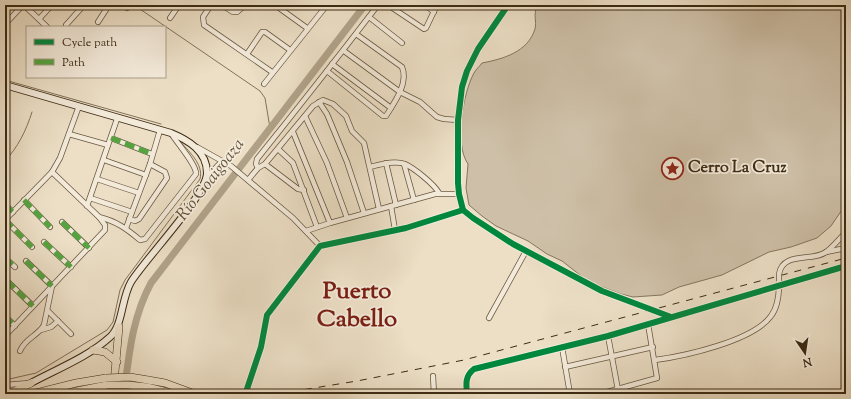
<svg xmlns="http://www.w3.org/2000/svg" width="851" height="399" font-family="'Sorts Mill Goudy',serif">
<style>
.green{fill:#cec0a8;stroke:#85765e}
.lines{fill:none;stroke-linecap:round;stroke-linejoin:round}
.stream{stroke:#82725a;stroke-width:1}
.river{stroke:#b0a289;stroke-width:7}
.street-casing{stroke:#685840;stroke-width:6}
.secondary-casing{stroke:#3c2b14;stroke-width:8}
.primary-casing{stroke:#3c2b14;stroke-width:8}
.street{stroke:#f3eada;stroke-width:4.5}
.secondary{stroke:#f3eada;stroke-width:6}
.primary{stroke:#ecdfc6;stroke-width:7}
.rail{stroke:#3c2b14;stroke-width:1;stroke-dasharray:7 7;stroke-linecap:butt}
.street-bridge-casing{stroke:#685840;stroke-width:6;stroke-linecap:butt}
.primary-bridge-casing{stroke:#3c2b14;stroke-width:8;stroke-linecap:butt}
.street-bridge{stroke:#f3eada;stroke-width:4.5}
.primary-bridge{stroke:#ecdfc6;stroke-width:7}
.quiet{stroke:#54a43f;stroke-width:5;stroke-dasharray:10 5;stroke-linecap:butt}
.cycleway-casing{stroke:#f3eada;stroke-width:8}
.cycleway{stroke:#00873e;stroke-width:6}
.labels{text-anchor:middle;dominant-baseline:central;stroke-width:3.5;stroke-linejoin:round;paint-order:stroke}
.poi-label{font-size:16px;font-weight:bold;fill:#3c2b14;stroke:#f3eada;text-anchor:start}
.water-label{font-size:17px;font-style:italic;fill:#5f4f37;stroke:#f3eada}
.town-label{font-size:24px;font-weight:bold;fill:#7a1f14;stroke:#f3eada}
</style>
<rect width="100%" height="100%" fill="#ecdfc6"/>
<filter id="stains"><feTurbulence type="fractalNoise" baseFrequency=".005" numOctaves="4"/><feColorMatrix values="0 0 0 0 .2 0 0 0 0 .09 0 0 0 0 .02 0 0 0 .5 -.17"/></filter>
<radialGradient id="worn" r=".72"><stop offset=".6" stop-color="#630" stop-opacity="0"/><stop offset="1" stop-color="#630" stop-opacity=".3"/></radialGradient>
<path class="green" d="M537,5H846V204L831,226L817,238L791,247L769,252L722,275L679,287L662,295L633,297L621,294L589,282L562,261L547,254L528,241L496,226L482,216L469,205L466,188L468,164C454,144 463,93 474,73C476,69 480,66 482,63C503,59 528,52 535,29C537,21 533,17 537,5Z"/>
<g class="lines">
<g class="stream">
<polyline points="134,5 260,91 265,98 270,128"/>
<polyline points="5,80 161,124"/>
<path d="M5,161C18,147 26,131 32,112"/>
<path d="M5,380L36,373L107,330L113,322L120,290L125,280L200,179C204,164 188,151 179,140"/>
</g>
<path class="river" d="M124,394C129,355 132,318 151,283L365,5"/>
<defs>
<g id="street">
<polyline points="24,5 47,27"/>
<polyline points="122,5 127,8"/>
<polyline points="211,5 203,17 204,25 272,72"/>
<polyline points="222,5 233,12 237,12 245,5"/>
<polyline points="275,5 307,28"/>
<polyline points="388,5 424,29 426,28 437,5"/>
<polyline points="425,5 434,12"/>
<polyline points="508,5 478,49 467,71 462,87 458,120 458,183 459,194 463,210 473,218 513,244 602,291 671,317"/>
<polyline points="369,17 402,43"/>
<polyline points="170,18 179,5"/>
<polyline points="39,19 52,5"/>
<polyline points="8,21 23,5"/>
<polyline points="98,22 109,5"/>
<polyline points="66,25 84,5"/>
<polyline points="344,51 400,92 420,102 437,117 444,119 458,120"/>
<polyline points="247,54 262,32 265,32 290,50"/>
<polyline points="332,64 391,108"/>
<path d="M327,71L383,116H386C394,103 409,83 402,67L356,34"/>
<polyline points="264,84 327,5"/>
<polyline points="319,102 327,114 347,162 364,213"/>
<polyline points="305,116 327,163 347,218"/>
<polyline points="293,132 330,223"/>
<polyline points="69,134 108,145"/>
<polyline points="111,138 152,154"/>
<polyline points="197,147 222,161"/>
<polyline points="278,149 293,163 317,227"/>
<polyline points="104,160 146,175"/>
<polyline points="386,163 396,205"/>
<polyline points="265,164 298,189 304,190"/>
<polyline points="404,164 414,200"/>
<path d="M370,167C380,164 395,160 405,164C414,168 434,184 439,193"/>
<path d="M258,168L256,164L257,159C298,108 338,57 378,5"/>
<polyline points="207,177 222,161 231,166 293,218 320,246"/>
<polyline points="97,179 139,193"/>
<polyline points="248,180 258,168 265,164 313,106 323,100 333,104 346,116 352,131 364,143 379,209"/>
<polyline points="90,198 132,212"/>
<polyline points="24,200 50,227"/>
<polyline points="5,205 13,212"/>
<polyline points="87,206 117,119"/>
<polyline points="391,206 395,230"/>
<path d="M99,217C116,221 127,229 140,240L145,239L196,174C197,165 176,142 171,133"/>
<polyline points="129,219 135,221 139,219 167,178 165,172 150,164"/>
<polyline points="5,220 52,172 60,158 79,106"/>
<polyline points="5,220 32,247"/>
<polyline points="62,222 89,248"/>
<polyline points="126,228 150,164 160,130"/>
<polyline points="306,231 330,223 435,194 459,194"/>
<polyline points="44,242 71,267"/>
<polyline points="826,252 846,248"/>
<polyline points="5,258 15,267"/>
<path d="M779,274C783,251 813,262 826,252C833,247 840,238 846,232"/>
<polyline points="7,281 33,306"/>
<polyline points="48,311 71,334"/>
<polyline points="5,316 15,326"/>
<polyline points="489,318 526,251"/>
<polyline points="41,330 51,327 58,321"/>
<polyline points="5,336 105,230 105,225 99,217 52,172"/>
<polyline points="608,336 618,390"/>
<polyline points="562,347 570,394"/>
<path d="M20,351C25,338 38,336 44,325L52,286L26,261"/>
<path d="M655,360C685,356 753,341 771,316C778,307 779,295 779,284"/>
<polyline points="565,367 653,347"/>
<polyline points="433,376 434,394"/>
<polyline points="5,385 30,383"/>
<polyline points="247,389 261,347 267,315 320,246 406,228 463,210"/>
<polyline points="457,394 467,393"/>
<path d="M467,394C466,384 465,376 474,369L608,336L846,266"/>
<polyline points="600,394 657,378 648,324"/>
</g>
<path id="secondary" d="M5,85L171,133C188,140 207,151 207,173C207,195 145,259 131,282C121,299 123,326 110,337C88,357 57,369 31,383"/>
<g id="primary">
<polyline points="93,350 105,352 117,362"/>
<polyline points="148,380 165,383 195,394"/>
<polyline points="147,387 175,394"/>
<polyline points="9,394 31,383"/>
<polyline points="32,394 76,383 106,378"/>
<polyline points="62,394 107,385"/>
<polyline points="113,394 119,327"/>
</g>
</defs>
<use href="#street" class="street-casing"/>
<use href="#secondary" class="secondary-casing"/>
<use href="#primary" class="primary-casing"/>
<use href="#street" class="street"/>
<use href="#secondary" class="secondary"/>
<use href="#primary" class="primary"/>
<polyline class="rail" points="277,394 357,381 464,360 846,258"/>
<defs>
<polyline id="street-bridge" points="779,274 779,281"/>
<g id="primary-bridge">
<polyline points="106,378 130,377 148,380"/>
<polyline points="107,385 128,385 147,387"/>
</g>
</defs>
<use href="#street-bridge" class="street-bridge-casing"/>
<use href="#primary-bridge" class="primary-bridge-casing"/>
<use href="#street-bridge" class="street-bridge"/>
<use href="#primary-bridge" class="primary-bridge"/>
<g class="quiet">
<polyline points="111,138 152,154"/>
<polyline points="24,200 50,227"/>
<polyline points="5,205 13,212"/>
<polyline points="5,220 32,247"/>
<polyline points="62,222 89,248"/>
<polyline points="44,242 71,267"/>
<polyline points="5,258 15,267"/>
<polyline points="26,261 52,286"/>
<polyline points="7,281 33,306"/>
<polyline points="5,316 15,326"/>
</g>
<defs>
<g id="cycleway">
<polyline points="508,5 478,49 467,71 462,87 458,120 458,183 459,194 463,210 473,218 513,244 602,291 671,317"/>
<polyline points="247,389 261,347 267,315 320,246 406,228 463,210"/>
<path d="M467,394C466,384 465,376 474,369L608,336L846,266"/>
</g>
</defs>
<use href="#cycleway" class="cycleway-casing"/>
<use href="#cycleway" class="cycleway"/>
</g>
<defs>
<symbol id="sight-ring" viewBox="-11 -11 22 22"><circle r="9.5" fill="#f3eada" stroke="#8f2418" stroke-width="1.5"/><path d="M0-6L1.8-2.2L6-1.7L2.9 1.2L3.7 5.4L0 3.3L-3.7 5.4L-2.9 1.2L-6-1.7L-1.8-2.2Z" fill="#8f2418"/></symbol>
</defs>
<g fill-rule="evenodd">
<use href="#sight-ring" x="660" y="156" width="25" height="25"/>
</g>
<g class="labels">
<g class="poi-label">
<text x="688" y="168">Cerro La Cruz</text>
</g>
<g class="water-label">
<text transform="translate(211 180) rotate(-52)">Río Goaigoaza</text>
</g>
<g class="town-label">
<text x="357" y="292">Puerto<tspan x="357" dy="28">Cabello</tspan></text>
</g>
</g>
<rect width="851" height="399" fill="none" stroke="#ecdfc6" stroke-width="20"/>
<rect x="6" y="6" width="839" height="387" fill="none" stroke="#3c2b14" stroke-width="2"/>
<rect x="10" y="10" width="831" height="379" fill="none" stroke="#3c2b14"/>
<rect x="26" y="26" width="140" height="52" fill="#f3eada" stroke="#aa9e8b"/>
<rect x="34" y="39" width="20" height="6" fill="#00873e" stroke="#aa9e8b"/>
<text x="62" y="46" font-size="12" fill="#3c2b14">Cycle path</text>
<rect x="34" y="59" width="20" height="6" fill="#54a43f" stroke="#aa9e8b"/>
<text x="62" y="66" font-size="12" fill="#3c2b14">Path</text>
<g transform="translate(805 353) rotate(167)" stroke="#f3eada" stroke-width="3" paint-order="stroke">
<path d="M0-3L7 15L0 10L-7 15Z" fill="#3c2b14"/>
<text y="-6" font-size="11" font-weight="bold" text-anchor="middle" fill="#3c2b14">N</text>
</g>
<rect width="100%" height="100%" filter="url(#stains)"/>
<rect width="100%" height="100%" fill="url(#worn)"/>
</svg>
